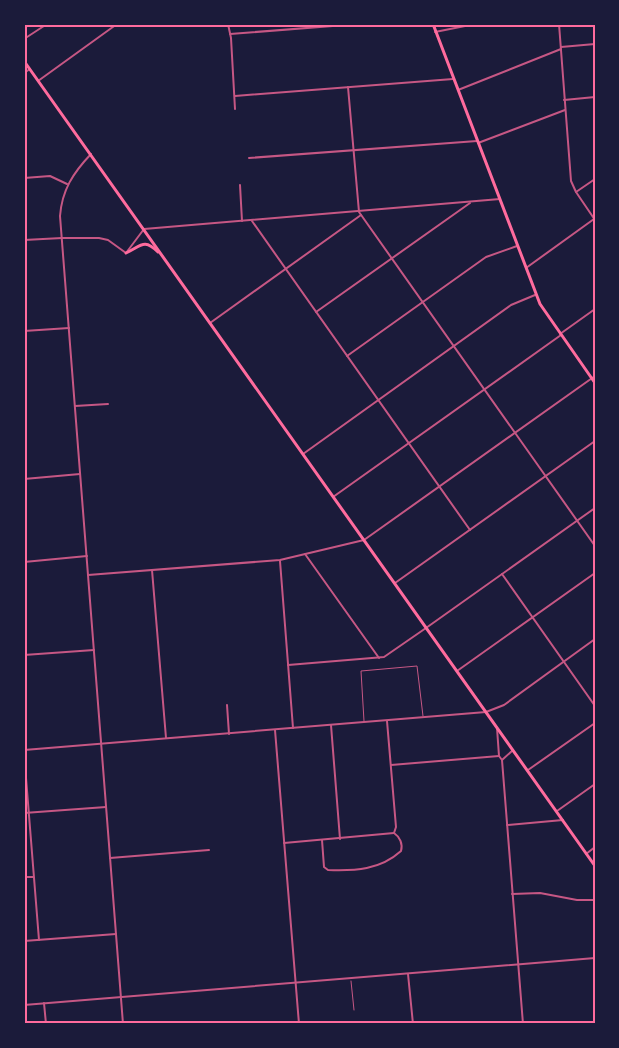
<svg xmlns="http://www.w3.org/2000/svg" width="619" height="1048" font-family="Rubik,sans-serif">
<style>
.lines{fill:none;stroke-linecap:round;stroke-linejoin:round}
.service{stroke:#c65784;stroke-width:1}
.minor{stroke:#c65784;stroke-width:2}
.tertiary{stroke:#c65784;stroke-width:2}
.secondary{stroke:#ff6b9d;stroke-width:3}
.neatline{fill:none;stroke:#ff6b9d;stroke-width:2}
</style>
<rect width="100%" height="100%" fill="#1b1b3a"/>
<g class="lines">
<g class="service">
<polyline points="364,721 361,671 417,666 423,716"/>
<polyline points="351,981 354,1010"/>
</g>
<g class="minor">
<polyline points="228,24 231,38 235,109"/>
<polyline points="559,24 571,181 576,192 595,220"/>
<polyline points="24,29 29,24"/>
<polyline points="435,32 475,24"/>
<polyline points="230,34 358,24"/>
<polyline points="24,39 47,24"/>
<polyline points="561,47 595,44"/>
<polyline points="24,73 30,69"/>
<polyline points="38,81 117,24"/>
<polyline points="348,87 359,212 595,546"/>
<polyline points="458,90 561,49"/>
<polyline points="235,96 453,79"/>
<polyline points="564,100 595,97"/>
<polyline points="478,143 565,110"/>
<polyline points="249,158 477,141"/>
<polyline points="24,178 50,176 67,184"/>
<polyline points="240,185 242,221"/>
<polyline points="576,192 595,179"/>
<polyline points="252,221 470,530"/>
<polyline points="62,238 99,238 108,240 126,253 144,229 500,199"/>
<polyline points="526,268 594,219"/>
<polyline points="316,312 470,203"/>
<polyline points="210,323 361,215"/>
<polyline points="24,331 69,328"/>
<polyline points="560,334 595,309"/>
<polyline points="347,356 486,257 517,246"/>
<polyline points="75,406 108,404"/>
<polyline points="303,454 511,305 535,295"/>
<polyline points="24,479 80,474"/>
<polyline points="333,497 561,335"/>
<polyline points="305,554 379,658"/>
<polyline points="280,561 293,728"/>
<polyline points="24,562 87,556"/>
<polyline points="152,570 166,738"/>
<polyline points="502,574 595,706"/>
<polyline points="88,575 280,560 364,540 595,376"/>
<polyline points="395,583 595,441"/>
<polyline points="24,655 94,650"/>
<polyline points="288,665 384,657 426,628"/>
<polyline points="457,671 595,573"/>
<polyline points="227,705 229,734"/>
<polyline points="387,721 396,827 394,833"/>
<polyline points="331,725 340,839"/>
<polyline points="275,730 299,1024"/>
<polyline points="24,753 39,940"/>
<polyline points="391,765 499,756"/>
<polyline points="528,770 595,723"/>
<polyline points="557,811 595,784"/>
<polyline points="24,813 106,807"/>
<polyline points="507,825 563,820"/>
<path d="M322,840L324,867L328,870C355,871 380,870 401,851C403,844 400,837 394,833"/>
<polyline points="284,843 394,833"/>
<polyline points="586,854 595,847"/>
<polyline points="110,858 209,850"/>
<polyline points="24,877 33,877"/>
<polyline points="512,894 540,893 577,900 595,900"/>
<polyline points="24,941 116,934"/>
<polyline points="408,974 413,1024"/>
<polyline points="44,1003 46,1024"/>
</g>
<g class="tertiary">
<path d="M91,154C73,173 62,190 60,216L123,1024"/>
<polyline points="24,240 62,238"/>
<polyline points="426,628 595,508"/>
<polyline points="497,728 499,756 502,760 523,1024"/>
<polyline points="24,750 486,712 504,705 595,639"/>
<polyline points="502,760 513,750"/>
<polyline points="24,1005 595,958"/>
</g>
<g class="secondary">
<polyline points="433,24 540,304 595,383"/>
<polyline points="24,61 595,866"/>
<path d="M126,253C141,246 144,238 158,252"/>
</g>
</g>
<rect width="619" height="1048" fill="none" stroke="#1b1b3a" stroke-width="51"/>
<rect x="26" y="26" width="568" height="996" class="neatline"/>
</svg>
